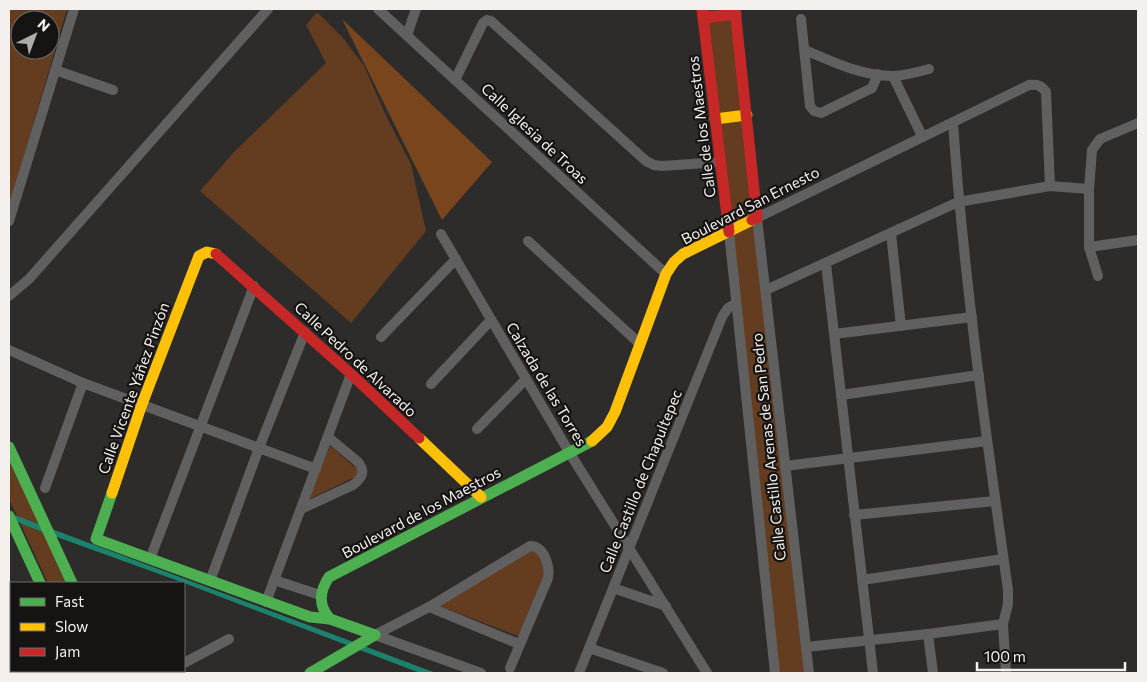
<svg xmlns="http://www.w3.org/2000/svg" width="1147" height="682" font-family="Commissioner,sans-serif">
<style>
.green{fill:#643c20;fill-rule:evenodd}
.forest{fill:#79451c}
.water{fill:#1c826c}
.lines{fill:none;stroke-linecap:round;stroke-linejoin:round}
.street{stroke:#606060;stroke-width:10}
.fast{stroke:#4caf50;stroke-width:11}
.slow{stroke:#ffc107;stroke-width:11}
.jam{stroke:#c62828;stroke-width:11}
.labels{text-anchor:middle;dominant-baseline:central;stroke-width:4.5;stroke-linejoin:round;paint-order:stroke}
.street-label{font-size:15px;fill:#f4f0ee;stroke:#161413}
</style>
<rect width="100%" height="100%" fill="#2e2c2a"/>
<g class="green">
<path d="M9,9H67L9,207ZM20,20H50V50H20Z"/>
<polygon points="706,9 733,9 807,673 777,673"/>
<polygon points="317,12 343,38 364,66 387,118 411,164 426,231 351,323 200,191 235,151 326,63 306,25"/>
<polygon points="330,446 357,469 357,476 309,499"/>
<polygon points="9,457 67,583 48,583 9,499"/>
<polygon points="529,549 539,554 546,570 518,636 437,605"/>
</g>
<polygon class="forest" points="342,19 492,162 442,220"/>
<polygon class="water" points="9,513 33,522 436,673 420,673 184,583 32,528 9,518"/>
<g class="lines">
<g class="street">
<polyline points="378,9 666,274"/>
<polyline points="801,19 810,106 814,111 821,113 872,88 878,74"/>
<polyline points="407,35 416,9"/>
<path d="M805,50C833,62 864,77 895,76C906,75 918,72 929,69"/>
<polyline points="55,70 113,90"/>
<polyline points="893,76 922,136"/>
<polyline points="455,80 483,23 487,20 491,21 646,161 654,165 662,166 720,162"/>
<path d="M953,123C964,280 986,435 1008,590V604L1003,624L1006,673"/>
<polyline points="9,221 74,9"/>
<polyline points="729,232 775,673"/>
<polyline points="441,234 569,452 707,673"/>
<polyline points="891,234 901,326"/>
<polyline points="528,241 640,344"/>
<polyline points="1089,247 1138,240"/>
<polyline points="826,264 873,673"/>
<polyline points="1098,276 1089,247 1089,189 1092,150 1100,139 1138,123"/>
<polyline points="766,290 958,202 1050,186 1089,189"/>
<polyline points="9,296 29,279 268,9"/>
<polyline points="834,334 972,317"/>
<polyline points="381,337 456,259"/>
<polyline points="9,350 83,383 316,469"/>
<polyline points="431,384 491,320"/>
<polyline points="841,395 979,375"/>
<polyline points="477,429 526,379"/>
<polyline points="785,466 987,441"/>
<polyline points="45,488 83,383"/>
<path d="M301,509L353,485C362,478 366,472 358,462L328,437"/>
<polyline points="854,515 995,501"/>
<polyline points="150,559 254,286"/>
<polyline points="274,580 320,595"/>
<polyline points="862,580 1003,559"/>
<polyline points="210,581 259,448 305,332"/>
<polyline points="613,588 666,606"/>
<polyline points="266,602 351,374"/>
<polyline points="429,607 519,644"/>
<polyline points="9,614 11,619"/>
<polyline points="928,634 933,673"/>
<path d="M375,635L429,607L530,546C544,546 550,565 548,578L510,668"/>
<polyline points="375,635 481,673"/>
<polyline points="806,647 928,634 1003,624"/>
<polyline points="589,648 663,673"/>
<polyline points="9,660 11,652"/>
<polyline points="184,663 229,639"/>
<polyline points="36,671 37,673"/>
<polyline points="163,673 168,671"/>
<polyline points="579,673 722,317 728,308 735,304"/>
<path d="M809,673L757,218L1029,85C1037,84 1041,85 1046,92L1050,186"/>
</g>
<g class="fast">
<polyline points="9,447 72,583"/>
<polyline points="112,493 96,539 310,617 330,619 375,635"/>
<polyline points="9,516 40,583"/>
<path d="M330,619C318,605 319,592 329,577L592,441"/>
<polyline points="81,671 82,673"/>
<polyline points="113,671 114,673"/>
<polyline points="310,673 375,635"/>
</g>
<g class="slow">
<polyline points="715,119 747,115"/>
<polyline points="419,438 481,497"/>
<polyline points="592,441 607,427 615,412 666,274 674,262 683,254 752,220"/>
<polyline points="112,493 142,404 199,256 207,252 216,254"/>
</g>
<g class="jam">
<polyline points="702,9 729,232"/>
<polyline points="735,9 757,218 752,220"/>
<polyline points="703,18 736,14"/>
<polyline points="216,254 351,374 419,438"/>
</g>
</g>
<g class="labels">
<g class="street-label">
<text transform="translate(701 127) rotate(-97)">Calle de los Maestros</text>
<text transform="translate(535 133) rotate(43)">Calle Iglesia de Troas</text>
<text transform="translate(750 205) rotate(-27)">Boulevard San Ernesto</text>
<text transform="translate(356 359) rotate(43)">Calle Pedro de Alvarado</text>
<text transform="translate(547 384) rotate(59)">Calzada de las Torres</text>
<text transform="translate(133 388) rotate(-70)">Calle Vicente Yáñez Pinzón</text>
<text transform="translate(768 447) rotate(-96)">Calle Castillo Arenas de San Pedro</text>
<text transform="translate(640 481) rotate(-68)">Calle Castillo de Chapultepec</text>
<text transform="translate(421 512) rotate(-28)">Boulevard de los Maestros</text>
</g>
</g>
<rect width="1147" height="682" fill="none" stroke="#f4f0ee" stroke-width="20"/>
<rect x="10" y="582" width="175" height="90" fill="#161413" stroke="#6f6c6b"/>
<rect x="20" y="598" width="25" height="8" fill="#4caf50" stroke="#6f6c6b"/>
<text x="55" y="607" font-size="15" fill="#f4f0ee">Fast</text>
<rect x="20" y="623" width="25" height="8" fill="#ffc107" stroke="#6f6c6b"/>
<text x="55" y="632" font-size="15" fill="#f4f0ee">Slow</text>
<rect x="20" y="648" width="25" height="8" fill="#c62828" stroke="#6f6c6b"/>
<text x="55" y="657" font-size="15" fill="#f4f0ee">Jam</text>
<g transform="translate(35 35) rotate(42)"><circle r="24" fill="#161413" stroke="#6f6c6b"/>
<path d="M0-4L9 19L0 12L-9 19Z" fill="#afaba9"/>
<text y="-8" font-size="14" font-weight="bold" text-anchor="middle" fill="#f4f0ee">N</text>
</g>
<path d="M977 662v8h148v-8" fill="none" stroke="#f4f0ee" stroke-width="2.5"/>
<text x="984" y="662" font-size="15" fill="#f4f0ee" stroke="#161413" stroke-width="4" paint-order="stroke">100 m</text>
</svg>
